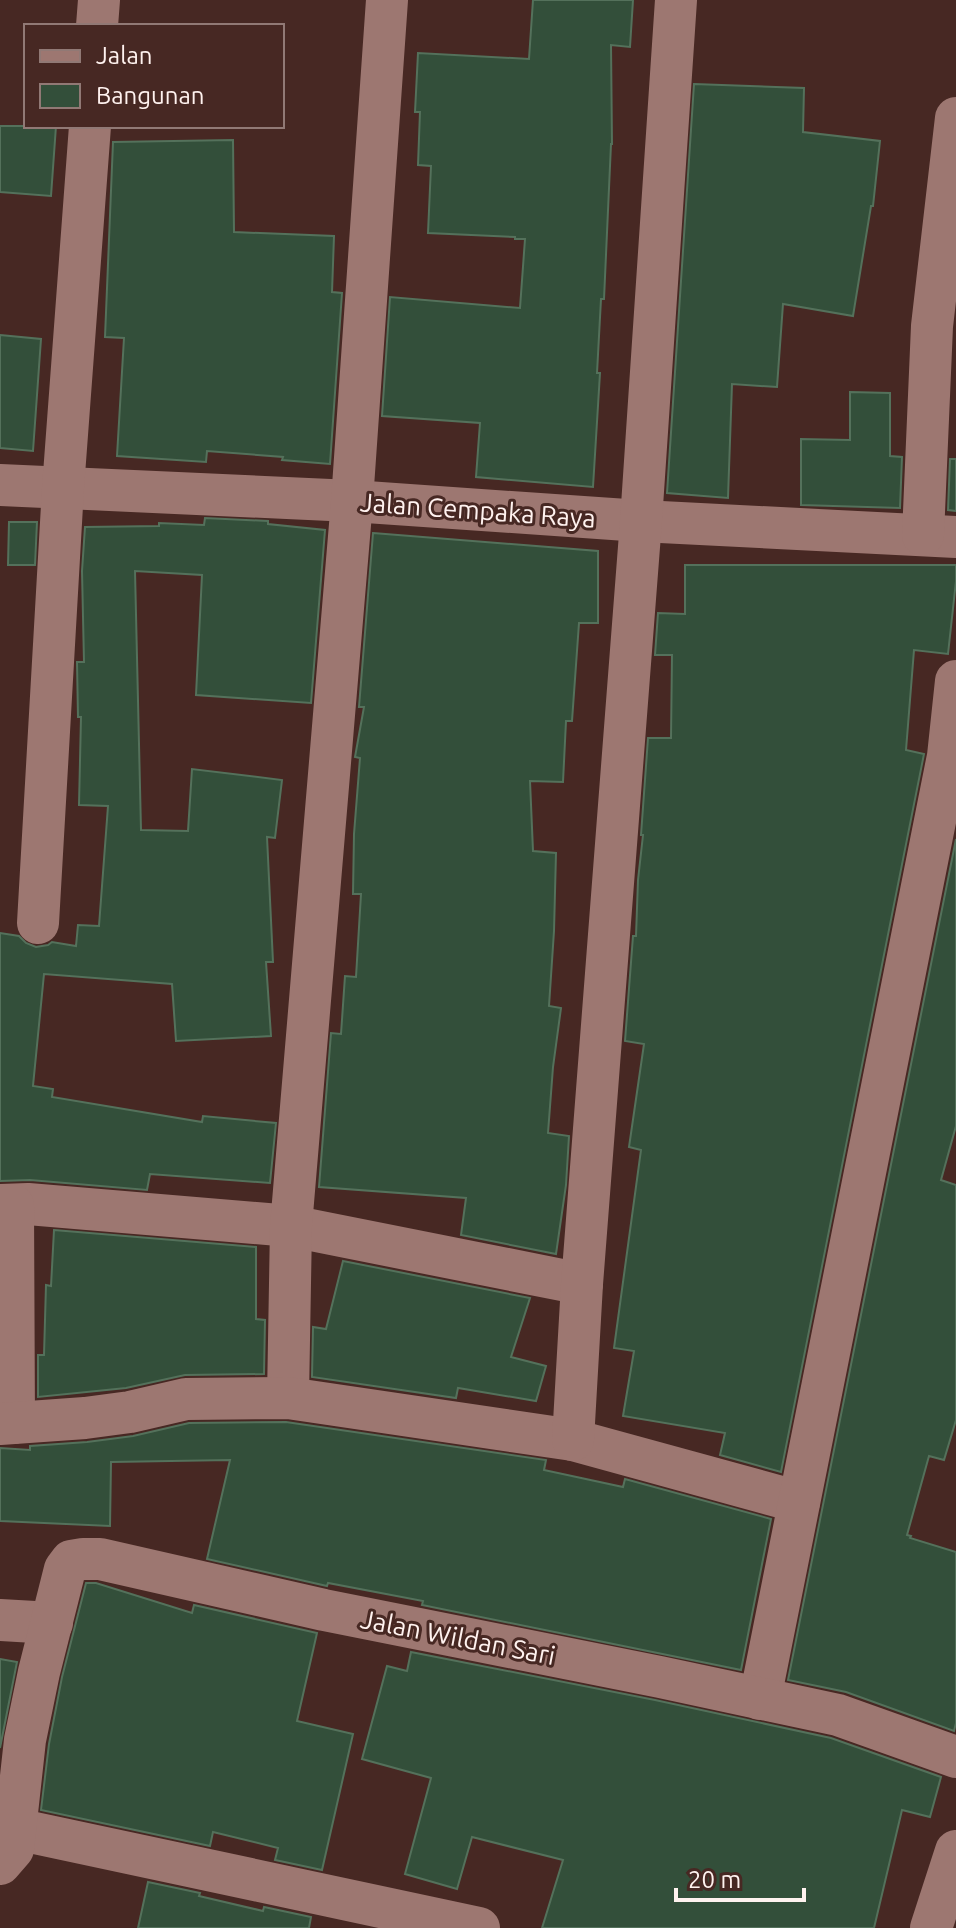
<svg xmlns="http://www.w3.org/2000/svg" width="956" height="1928" font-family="Ubuntu,sans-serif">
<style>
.building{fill:#334f3a;stroke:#54715b;stroke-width:2}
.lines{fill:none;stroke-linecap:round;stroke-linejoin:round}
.minor{stroke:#9d7771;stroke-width:42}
.labels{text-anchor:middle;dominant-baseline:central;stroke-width:6;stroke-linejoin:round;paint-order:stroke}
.street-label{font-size:26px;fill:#fff2ef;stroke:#472823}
</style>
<rect width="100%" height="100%" fill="#472823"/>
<g class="building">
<polygon points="533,0 633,0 630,47 611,45 612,144 611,144 604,299 601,299 597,373 600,373 593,487 476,477 480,423 382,416 390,297 520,308 525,239 515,239 515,237 428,233 431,166 418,165 420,112 415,112 418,53 529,59"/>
<polygon points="694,84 804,88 803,132 880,141 873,206 871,206 853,316 783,304 777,387 732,384 728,498 667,493"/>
<polygon points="0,126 56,126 51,196 0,192"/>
<polygon points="233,140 234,232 334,236 332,292 342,293 330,464 282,460 283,457 207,451 206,462 117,456 124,338 105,337 113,142"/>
<polygon points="0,335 41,339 33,451 0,448"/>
<polygon points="850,392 890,393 890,456 902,457 900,508 801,505 801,439 850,440"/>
<polygon points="950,459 956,459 956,511 948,510"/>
<polygon points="205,518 268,521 268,524 325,530 311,703 196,695 202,575 135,571 141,830 188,831 192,769 282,780 275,838 267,837 273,962 266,962 271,1036 176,1041 172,984 44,974 33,1086 53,1089 52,1097 202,1122 203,1116 276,1123 270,1183 150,1174 147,1190 30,1180 0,1181 0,933 19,936 26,943 36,947 48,945 52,942 76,946 78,925 99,926 108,806 79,805 81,717 78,717 77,662 84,662 82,571 85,527 159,526 159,523 204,525"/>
<polygon points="9,522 37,522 35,565 8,565"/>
<polygon points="373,533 598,551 598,623 579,623 572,721 566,721 563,782 530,781 533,851 556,853 554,931 549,1006 561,1008 553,1067 548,1133 569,1136 566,1185 556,1254 461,1235 466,1198 319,1187 331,1033 341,1034 345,976 356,977 361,894 353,894 354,834 360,758 355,757 364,707 359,707"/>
<polygon points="685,565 956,565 956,581 948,654 914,650 906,750 924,754 781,1472 720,1455 725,1433 623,1416 634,1351 614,1348 641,1150 629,1147 644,1044 625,1041 633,936 636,936 638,880 643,835 641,835 648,738 671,738 672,655 655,655 658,613 685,614"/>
<polygon points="956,839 956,1126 941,1180 956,1185 956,1420 944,1460 929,1456 907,1535 911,1536 910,1538 956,1552 956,1723 954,1731 846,1692 788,1680"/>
<polygon points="54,1230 256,1247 256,1319 265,1320 264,1374 185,1375 126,1388 38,1397 38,1355 44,1355 46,1285 51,1286"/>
<polygon points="343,1261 530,1298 511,1357 546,1366 536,1401 458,1388 456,1398 312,1377 313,1327 326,1329"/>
<polygon points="286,1422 546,1460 544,1470 623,1487 625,1479 771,1519 741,1670 422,1605 423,1601 328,1583 327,1586 207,1559 230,1460 111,1462 110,1526 0,1521 0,1448 30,1450 30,1446 87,1442 133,1436 189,1423"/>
<polygon points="86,1583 96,1583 192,1613 194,1605 317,1633 297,1721 353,1734 322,1870 275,1860 278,1848 213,1832 210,1846 41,1810 49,1744 62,1677"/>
<polygon points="411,1652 655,1700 831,1738 941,1777 930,1817 902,1810 874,1928 542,1928 563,1860 472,1837 457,1889 405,1874 431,1778 362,1759 387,1666 407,1671"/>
<polygon points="0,1659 17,1662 0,1748"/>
<polygon points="148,1882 200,1893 199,1896 263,1911 264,1907 311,1917 309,1928 138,1928"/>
</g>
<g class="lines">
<g class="minor">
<polyline points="97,26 99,0"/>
<polyline points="0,485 352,501 641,521 956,537"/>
<polyline points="923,535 932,326 956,118"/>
<polyline points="38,923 63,488 90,126"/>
<polyline points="0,1205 28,1204 291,1226 582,1284"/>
<polyline points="13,1205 14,1423"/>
<polyline points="288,1398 291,1226 352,501 387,0"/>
<polyline points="0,1424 85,1418 130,1412 186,1399 288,1398 573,1440 799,1502"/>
<polyline points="573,1440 582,1284 641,521 676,0"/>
<polyline points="0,1620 52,1623"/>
<polyline points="760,1699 948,756 956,681"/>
<polyline points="16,1829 479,1928"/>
<polyline points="0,1864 13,1849 25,1740 39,1672 65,1569 71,1561 83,1559 100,1559 324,1610 660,1677 838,1715 956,1757"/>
<polyline points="931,1928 956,1851"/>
</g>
</g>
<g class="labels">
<g class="street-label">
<text transform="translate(478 510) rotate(4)">Jalan Cempaka Raya</text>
<text transform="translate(458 1637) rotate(11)">Jalan Wildan Sari</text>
</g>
</g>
<rect x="24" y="24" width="260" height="104" fill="#472823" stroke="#917975" stroke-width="2"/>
<rect x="40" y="50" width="40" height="12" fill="#9d7771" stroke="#917975" stroke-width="2"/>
<text x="96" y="64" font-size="24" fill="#fff2ef">Jalan</text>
<rect x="40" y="84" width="40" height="24" fill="#334f3a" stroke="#917975" stroke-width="2"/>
<text x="96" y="104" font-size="24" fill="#fff2ef">Bangunan</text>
<path d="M676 1888v12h128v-12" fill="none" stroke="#fff2ef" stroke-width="4"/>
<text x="688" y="1888" font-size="24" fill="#fff2ef" stroke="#472823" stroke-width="6" paint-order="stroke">20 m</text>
</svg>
